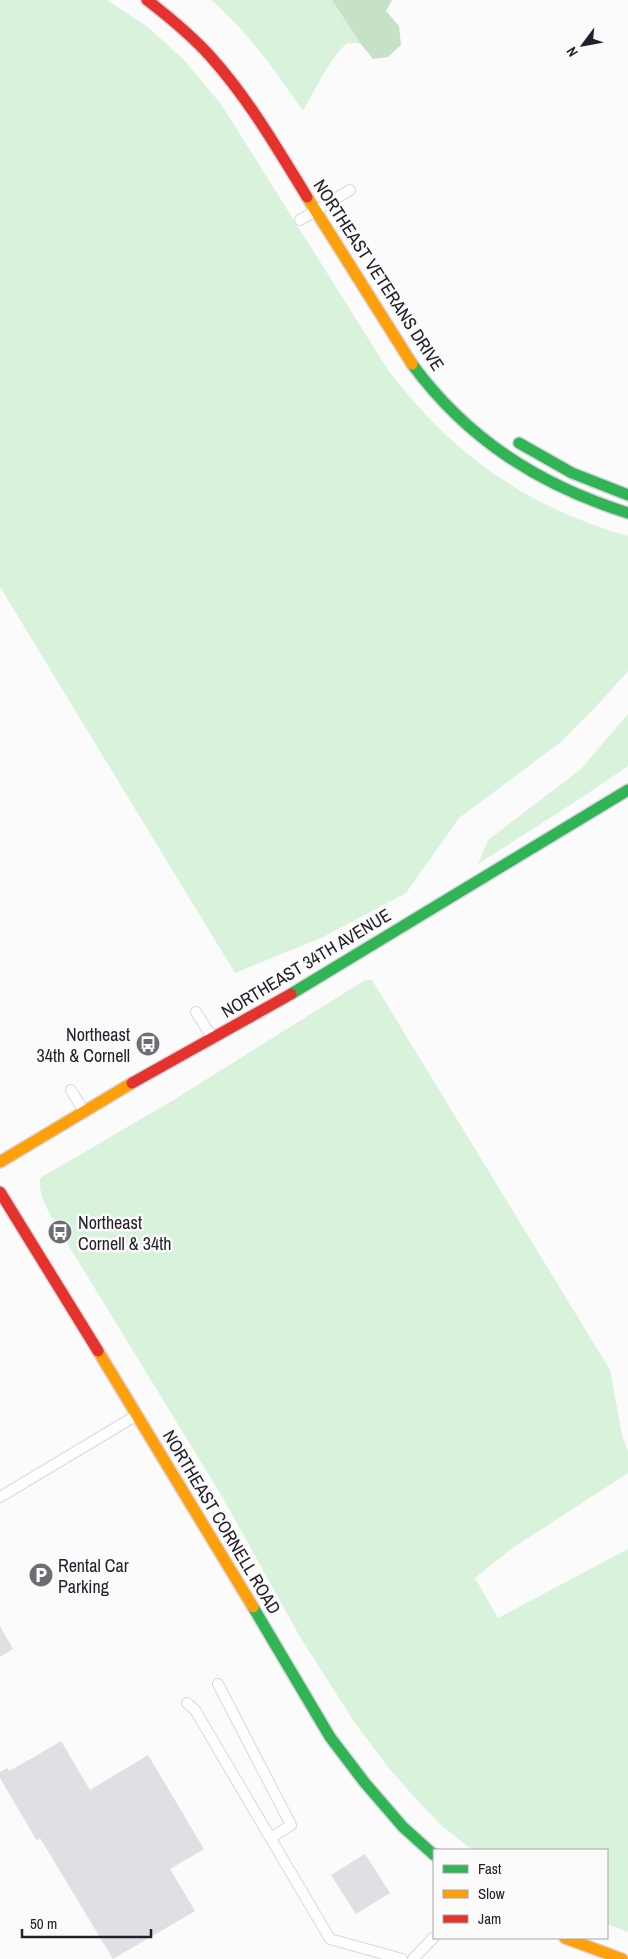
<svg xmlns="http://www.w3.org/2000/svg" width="628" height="1959" font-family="'Archivo Narrow',sans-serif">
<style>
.green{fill:#d9f2db}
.forest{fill:#c5e2c7}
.building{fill:#e1dee4}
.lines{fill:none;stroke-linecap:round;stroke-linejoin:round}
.lane-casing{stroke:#d9d7dd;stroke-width:12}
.fast-casing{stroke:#d9d7dd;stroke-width:14}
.slow-casing{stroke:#d9d7dd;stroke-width:14}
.jam-casing{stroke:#d9d7dd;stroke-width:14}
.lane{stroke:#fefefe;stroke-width:10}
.fast{stroke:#30b455;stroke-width:11}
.slow{stroke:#ff9f0a;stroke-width:11}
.jam{stroke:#e5322d;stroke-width:11}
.labels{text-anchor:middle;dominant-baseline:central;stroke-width:5;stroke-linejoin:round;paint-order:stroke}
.street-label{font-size:18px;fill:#24202b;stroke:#fbfbfb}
.poi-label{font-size:18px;fill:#24202b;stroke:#fbfbfb;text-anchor:start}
</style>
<rect width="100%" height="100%" fill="#fbfbfb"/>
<g class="green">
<path d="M0,0H107L148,27L184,60L221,104L388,370C452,454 526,507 628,536V671L606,696L561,742L459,818L406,893L321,938L235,973L0,587Z"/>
<path d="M211,0H332L360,43H348C332,53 313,94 303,111C276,72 248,31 211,0Z"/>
<polygon points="628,714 628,766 581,798 478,864 488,840 581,769"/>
<path d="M365,980H372L610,1370L622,1435L628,1451V1473L511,1549L475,1578L498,1618L628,1549V1932L607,1924V1850H472L442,1826L414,1797L388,1767L355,1723L300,1637L223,1498L53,1220C46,1207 38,1192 40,1178L172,1101Z"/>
</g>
<polygon class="forest" points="332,0 392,0 386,11 399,26 401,45 388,57 373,59 360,43"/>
<g class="building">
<polygon points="0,1626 13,1649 0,1657"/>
<polygon points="61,1741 90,1790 148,1755 204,1849 170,1869 195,1911 113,1959 40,1838 37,1841 0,1778 0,1772 7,1768 9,1771 22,1764"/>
<polygon points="365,1854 390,1893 356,1914 331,1875"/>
</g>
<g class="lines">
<defs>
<g id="lane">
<polyline points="300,220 350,190"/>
<polyline points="196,1012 212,1037"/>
<polyline points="71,1090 83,1110"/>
<polyline points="0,1497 137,1415"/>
<polyline points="218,1684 291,1825 272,1837"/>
<polyline points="187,1703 195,1710 330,1939 402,1959"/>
<polyline points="413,1959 434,1937"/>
</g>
<g id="fast">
<path d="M412,364C467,439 539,485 628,513"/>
<polyline points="519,443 572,473 628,495"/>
<polyline points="291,994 628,790"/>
<polyline points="253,1607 330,1737 365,1783 403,1827 434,1855"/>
</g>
<g id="slow">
<polyline points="307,197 412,364"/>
<polyline points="0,1162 132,1083"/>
<polyline points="98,1351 253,1607"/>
<polyline points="565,1938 622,1959"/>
</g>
<g id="jam">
<path d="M147,0C169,17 191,35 210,56C248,98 277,148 307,197"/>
<polyline points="132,1083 291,994"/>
<polyline points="0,1192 98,1351"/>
</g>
</defs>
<use href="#lane" class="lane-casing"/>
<use href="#fast" class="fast-casing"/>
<use href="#slow" class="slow-casing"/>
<use href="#jam" class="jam-casing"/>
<use href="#lane" class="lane"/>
<use href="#fast" class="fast"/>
<use href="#slow" class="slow"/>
<use href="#jam" class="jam"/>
</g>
<defs>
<symbol id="bus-disc" viewBox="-11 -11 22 22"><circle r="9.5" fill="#6f6d74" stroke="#fbfbfb"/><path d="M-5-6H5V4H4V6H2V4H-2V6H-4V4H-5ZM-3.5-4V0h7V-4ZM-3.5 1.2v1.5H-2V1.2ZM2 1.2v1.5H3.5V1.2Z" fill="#fff"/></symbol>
<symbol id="parking-disc" viewBox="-11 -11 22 22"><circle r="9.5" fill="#6f6d74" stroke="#fbfbfb"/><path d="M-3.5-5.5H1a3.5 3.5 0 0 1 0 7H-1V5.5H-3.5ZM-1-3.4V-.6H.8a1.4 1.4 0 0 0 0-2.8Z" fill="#fff"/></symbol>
</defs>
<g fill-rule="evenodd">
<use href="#bus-disc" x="134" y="1030" width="28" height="28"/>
<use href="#bus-disc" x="46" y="1218" width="28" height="28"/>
<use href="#parking-disc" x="27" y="1561" width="28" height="28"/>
</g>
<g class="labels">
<g class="street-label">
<text transform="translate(379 275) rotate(57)">NORTHEAST VETERANS DRIVE</text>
<text transform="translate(306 963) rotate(-31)">NORTHEAST 34TH AVENUE</text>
<text transform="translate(222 1522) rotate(59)">NORTHEAST CORNELL ROAD</text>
</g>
<g class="poi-label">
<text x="130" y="1034" text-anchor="end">Northeast<tspan x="130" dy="21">34th &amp; Cornell</tspan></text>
<text x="78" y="1222">Northeast<tspan x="78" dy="21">Cornell &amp; 34th</tspan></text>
<text x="58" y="1565">Rental Car<tspan x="58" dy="21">Parking</tspan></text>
</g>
</g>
<rect x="433" y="1849" width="175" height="90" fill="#fbfbfb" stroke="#a5a3a8"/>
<rect x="443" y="1865" width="25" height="8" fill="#30b455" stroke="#a5a3a8"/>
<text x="478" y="1874" font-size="15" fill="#24202b">Fast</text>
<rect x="443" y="1890" width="25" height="8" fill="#ff9f0a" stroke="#a5a3a8"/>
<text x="478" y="1899" font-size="15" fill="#24202b">Slow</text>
<rect x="443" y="1915" width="25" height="8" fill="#e5322d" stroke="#a5a3a8"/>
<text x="478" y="1924" font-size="15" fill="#24202b">Jam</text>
<g transform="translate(583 45) rotate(238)" stroke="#fbfbfb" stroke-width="4" paint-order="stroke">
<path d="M0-4L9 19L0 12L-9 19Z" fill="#24202b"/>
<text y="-8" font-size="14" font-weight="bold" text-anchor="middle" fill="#24202b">N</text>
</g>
<path d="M22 1929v8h129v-8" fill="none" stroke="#24202b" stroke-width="2.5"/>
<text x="30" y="1929" font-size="15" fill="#24202b" stroke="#fbfbfb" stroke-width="4" paint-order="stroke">50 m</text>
</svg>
